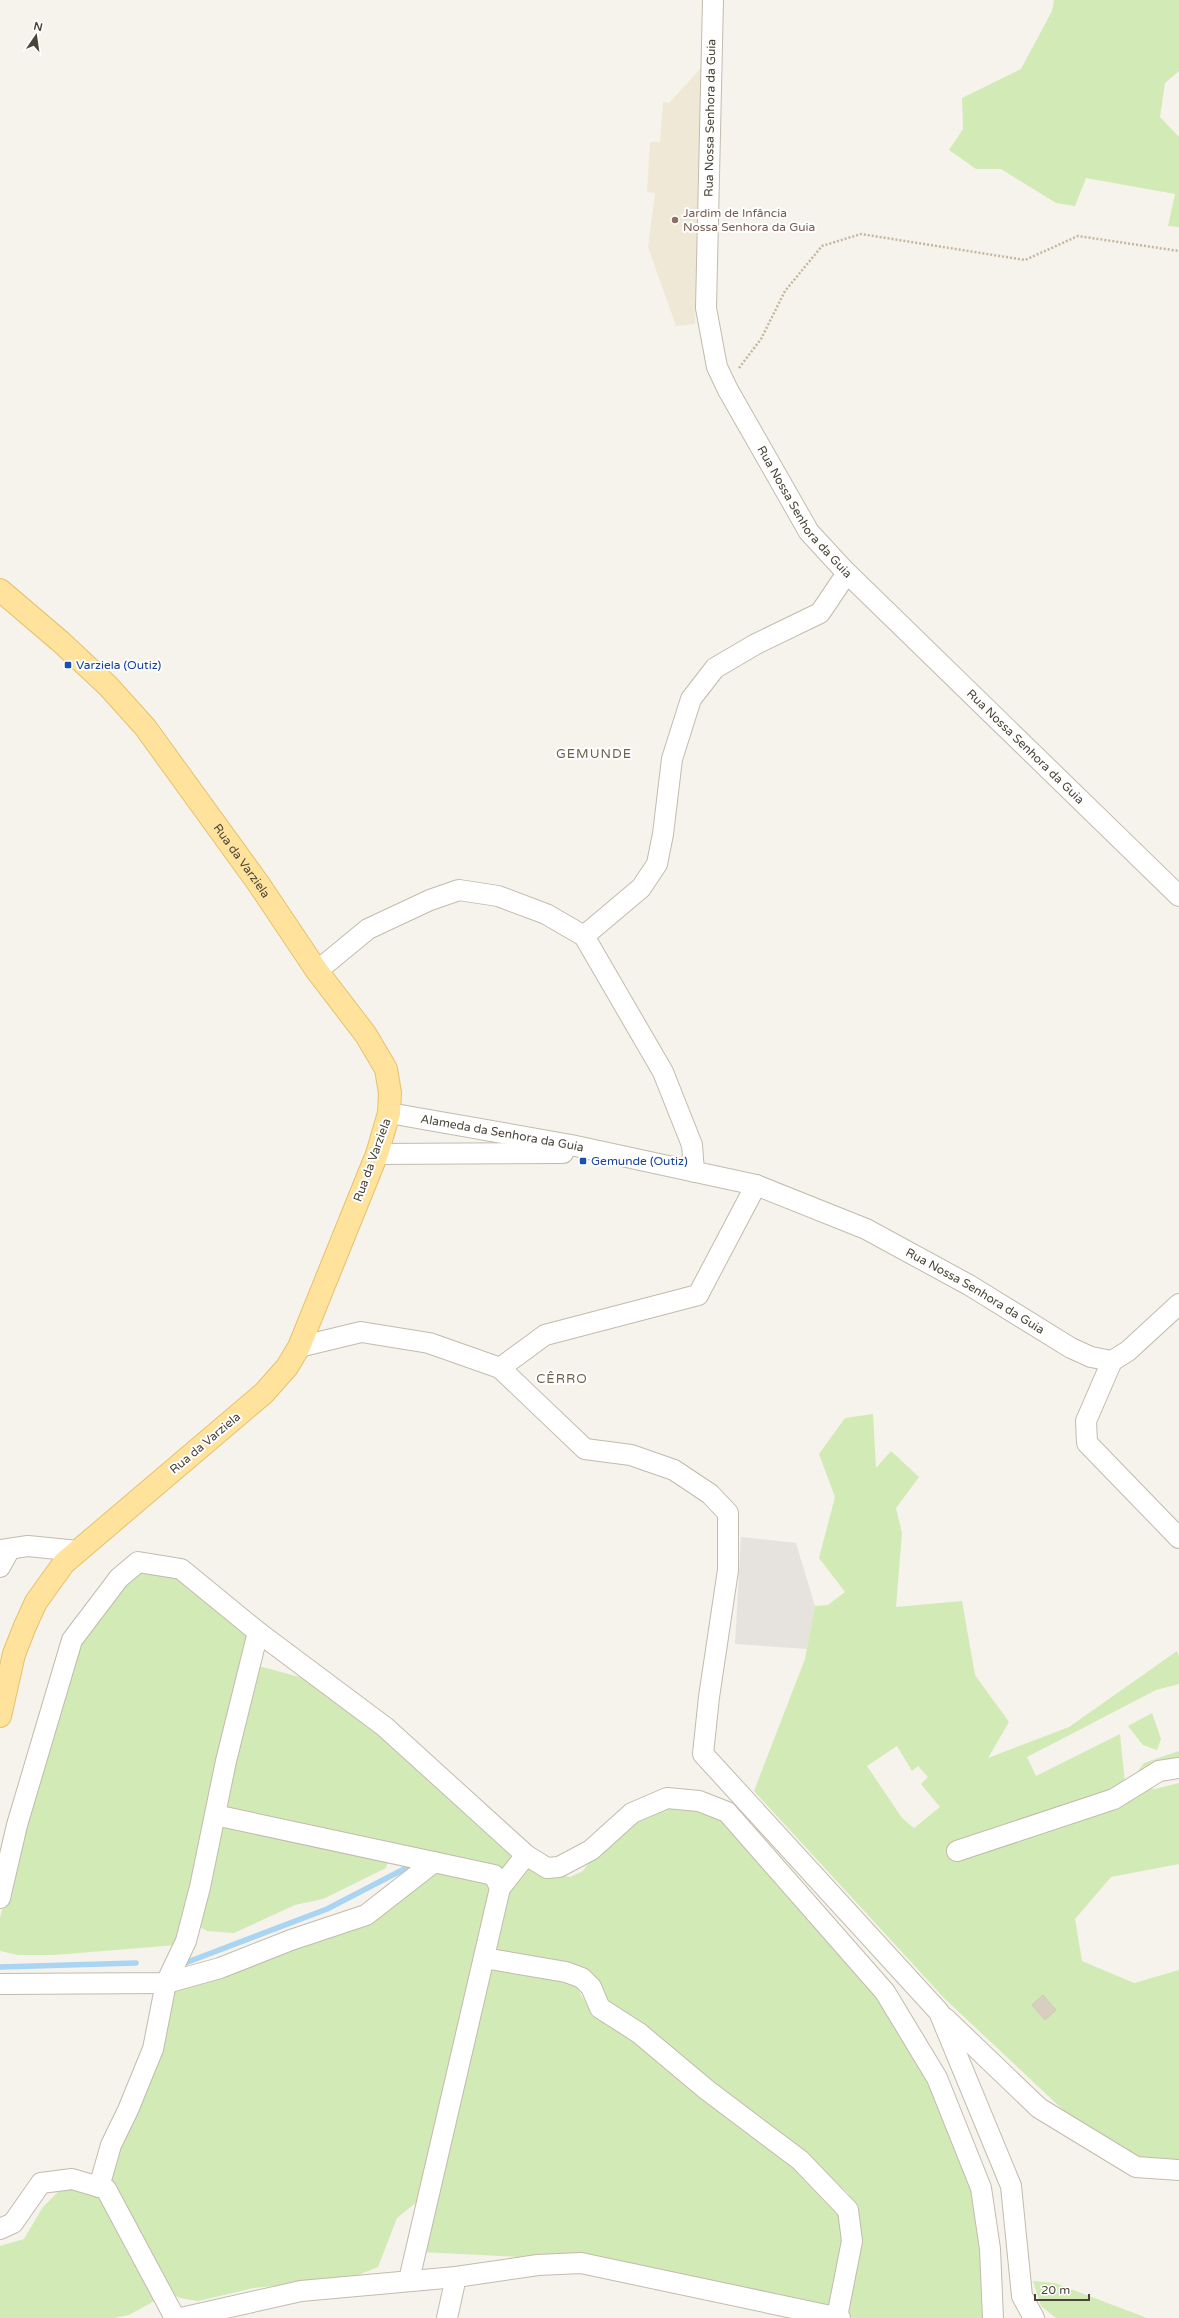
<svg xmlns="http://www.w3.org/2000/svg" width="1179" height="2318" font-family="'Varela Round',sans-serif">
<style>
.industrial{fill:#e6e2dd}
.education{fill:#efe8d6}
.green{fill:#d2eab5;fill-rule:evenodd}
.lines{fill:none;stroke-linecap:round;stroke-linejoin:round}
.stream{stroke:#a9d4f2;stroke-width:5.5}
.building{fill:#d8cfc1;stroke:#d3c7b4}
.minor-casing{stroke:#c2bbae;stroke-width:22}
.major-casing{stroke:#e6c16a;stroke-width:24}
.path{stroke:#c4b79f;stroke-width:2.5;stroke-dasharray:2 2;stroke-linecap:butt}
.minor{stroke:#fff;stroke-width:20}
.major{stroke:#ffe39c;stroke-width:22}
.education-dot{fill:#8d6e63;stroke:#fff;stroke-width:1.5}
.transit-dot{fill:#1a4fb4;stroke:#fff;stroke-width:1.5}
.labels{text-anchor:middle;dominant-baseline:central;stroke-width:4;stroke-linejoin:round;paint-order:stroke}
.street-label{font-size:12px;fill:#4b4439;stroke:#fff}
.education-label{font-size:12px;fill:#785e54;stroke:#fff;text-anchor:start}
.transit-label{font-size:12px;fill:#164399;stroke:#fff;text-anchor:start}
.neighbourhood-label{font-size:13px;letter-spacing:1px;fill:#6e6250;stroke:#fff}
</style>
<rect width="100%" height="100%" fill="#f6f3ec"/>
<polygon class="industrial" points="741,1537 796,1543 815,1606 807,1649 735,1644"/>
<polygon class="education" points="703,66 695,324 676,326 648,247 655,193 647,192 650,142 660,142 663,102 669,103"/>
<g class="green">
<polygon points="1054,0 1179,0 1179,71 1165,83 1160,117 1179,137 1179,227 1168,226 1175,194 1086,178 1075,206 1056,203 1001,169 976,169 949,150 963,129 962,98 1021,69 1052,11"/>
<path d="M873,1414L876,1468L891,1451L919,1477L896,1508L902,1533L896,1607L962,1601L975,1675L1009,1722L988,1758L1069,1727L1177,1651L1179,1656V1684L1156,1690L1027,1757L1036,1776L1120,1734L1125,1784L1155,1789L1179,1783V1864L1111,1877L1075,1919L1082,1961L1134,1983L1179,1970V2159L1151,2164L1092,2137L945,1999L754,1791L805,1659L815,1606L828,1605L845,1592L819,1558L835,1497L819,1454L845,1418ZM897,1746L912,1771L918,1766L928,1777L921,1784L940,1807L914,1828L902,1818L867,1766Z"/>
<polygon points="138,1568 173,1571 251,1633 177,1945 54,1955 18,1955 0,1951 0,1918 73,1646"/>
<polygon points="255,1665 307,1679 336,1694 519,1854 507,1875 218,1812"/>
<polygon points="1152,1713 1161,1739 1157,1750 1143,1745 1128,1726"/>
<polygon points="1179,1751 1179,1763 1138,1771 1144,1763"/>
<polygon points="670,1805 699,1809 727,1819 872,1986 923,2067 971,2174 990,2318 854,2318 840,2315 855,2211 848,2193 795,2150 606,2009 598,1985 489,1952 500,1897 528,1868 570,1877 583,1871 598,1849 625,1825"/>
<polygon points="218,1820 388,1861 386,1868 323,1899 295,1905 234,1933 207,1931 195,1924"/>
<polygon points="432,1869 494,1884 418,2201 397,2218 378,2267 351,2278 254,2288 198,2301 180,2298 168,2292 111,2185 112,2152 168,1991 330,1935"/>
<polygon points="487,1963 576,1986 589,2008 621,2028 827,2194 846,2228 833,2309 539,2258 421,2252"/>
<polygon points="66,2184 98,2192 156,2300 129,2315 114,2318 0,2318 0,2246 24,2239 43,2207"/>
<polygon points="1033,2281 1055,2283 1147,2318 1056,2318 1041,2306"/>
</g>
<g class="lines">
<g class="stream">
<polyline points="185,1963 327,1909 408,1867"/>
<polyline points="0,1967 136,1963"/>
</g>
</g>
<polygon class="building" points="1043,1995 1056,2010 1045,2020 1032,2005"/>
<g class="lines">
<defs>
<g id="minor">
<path id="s1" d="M713,0L706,308L717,367L728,390L809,532L844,570L1179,896"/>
<polyline points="584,936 641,888 657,864 663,834 672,759 691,699 715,668 756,644 820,613 847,573"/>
<polyline points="317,971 368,929 430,900 459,890 498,896 546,914 584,936 663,1072 692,1145 694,1172"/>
<path id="s2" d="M389,1113L571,1145L756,1185L866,1229L969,1285L1071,1348L1091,1357L1112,1361L1128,1351L1179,1304"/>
<polyline points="377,1154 563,1153"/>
<polyline points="299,1347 361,1332 429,1343 500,1368 585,1449 631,1455 674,1470 710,1494 728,1513 728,1570 709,1697 703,1754 939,2012 1011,2186 1022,2296 1034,2318"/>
<polyline points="1112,1361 1086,1421 1087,1443 1179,1538"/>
<polyline points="500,1368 545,1335 698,1295 756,1185"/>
<polyline points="0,1550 28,1546 78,1551"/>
<polyline points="0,1567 10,1549"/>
<polyline points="215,1815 494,1875 500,1888 409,2280"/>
<polyline points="957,1851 1114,1799 1159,1771 1179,1768"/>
<polyline points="500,1888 526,1855"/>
<polyline points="0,1898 17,1825 72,1640 119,1578 138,1562 181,1569 258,1632 385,1727 526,1855 547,1868 559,1867 591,1850 632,1813 667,1798 699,1801 727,1812 885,1992 937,2078 981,2188 990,2249 993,2318"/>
<polyline points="484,1958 566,1972 582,1978 591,1987 600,2008 639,2033 707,2090 800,2160 848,2210 852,2241 837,2317"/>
<polyline points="0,1984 166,1983 220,1968 291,1940 366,1915 434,1862"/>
<polyline points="945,2018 1039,2108 1136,2167 1179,2170"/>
<polyline points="99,2187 111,2145 128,2110 153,2049 166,1983 186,1941 200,1887 226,1761 258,1632"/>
<polyline points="0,2229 13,2223 41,2183 72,2179 106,2189 175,2318"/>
<polyline points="181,2318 301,2291 456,2277 538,2265 581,2263 840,2318"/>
<polyline points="447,2318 456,2277"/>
</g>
<g id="major">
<path id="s3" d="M0,590L61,642L108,686L145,727L258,883L317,971L366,1035L386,1069L390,1093L389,1113L377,1154L299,1347L287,1367L264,1393L64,1563L36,1602L25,1626L14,1654L0,1716"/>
</g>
</defs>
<use href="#minor" class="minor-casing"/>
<use href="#major" class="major-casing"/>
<polyline class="path" points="739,368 761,339 785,291 822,246 861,234 1025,260 1078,236 1179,251"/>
<use href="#minor" class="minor"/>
<use href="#major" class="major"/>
</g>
<circle class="education-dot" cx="675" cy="220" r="4"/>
<g class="transit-dot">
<rect x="64" y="661" width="8" height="8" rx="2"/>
<rect x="579" y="1157" width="8" height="8" rx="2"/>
</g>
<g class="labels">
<g class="street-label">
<text transform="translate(710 118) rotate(-89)">Rua Nossa Senhora da Guia</text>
<text stroke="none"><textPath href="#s1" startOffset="538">Rua Nossa Senhora da Guia</textPath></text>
<text stroke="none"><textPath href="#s1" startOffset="862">Rua Nossa Senhora da Guia</textPath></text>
<text stroke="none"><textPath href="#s3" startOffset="365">Rua da Varziela</textPath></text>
<text stroke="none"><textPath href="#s2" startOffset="115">Alameda da Senhora da Guia</textPath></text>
<text transform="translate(372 1160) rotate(-70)">Rua da Varziela</text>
<text stroke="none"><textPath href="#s2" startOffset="618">Rua Nossa Senhora da Guia</textPath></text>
<text transform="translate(205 1443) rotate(-40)">Rua da Varziela</text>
</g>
<g class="education-label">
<text x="683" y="213">Jardim de Infância<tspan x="683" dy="14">Nossa Senhora da Guia</tspan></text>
</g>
<g class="transit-label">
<text x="76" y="665">Varziela (Outiz)</text>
<text x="591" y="1161">Gemunde (Outiz)</text>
</g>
<g class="neighbourhood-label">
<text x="594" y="754">GEMUNDE</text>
<text x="562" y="1379">CÊRRO</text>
</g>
</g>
<g transform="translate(36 36) rotate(13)" stroke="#ffffff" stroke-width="3" paint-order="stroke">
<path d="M0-3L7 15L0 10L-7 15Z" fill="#4b4439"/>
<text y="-6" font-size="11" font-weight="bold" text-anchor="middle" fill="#4b4439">N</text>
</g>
<path d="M1035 2294v6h54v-6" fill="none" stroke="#4b4439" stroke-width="2"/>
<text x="1041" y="2294" font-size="12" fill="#4b4439" stroke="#ffffff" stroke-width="3" paint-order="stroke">20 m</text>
</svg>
